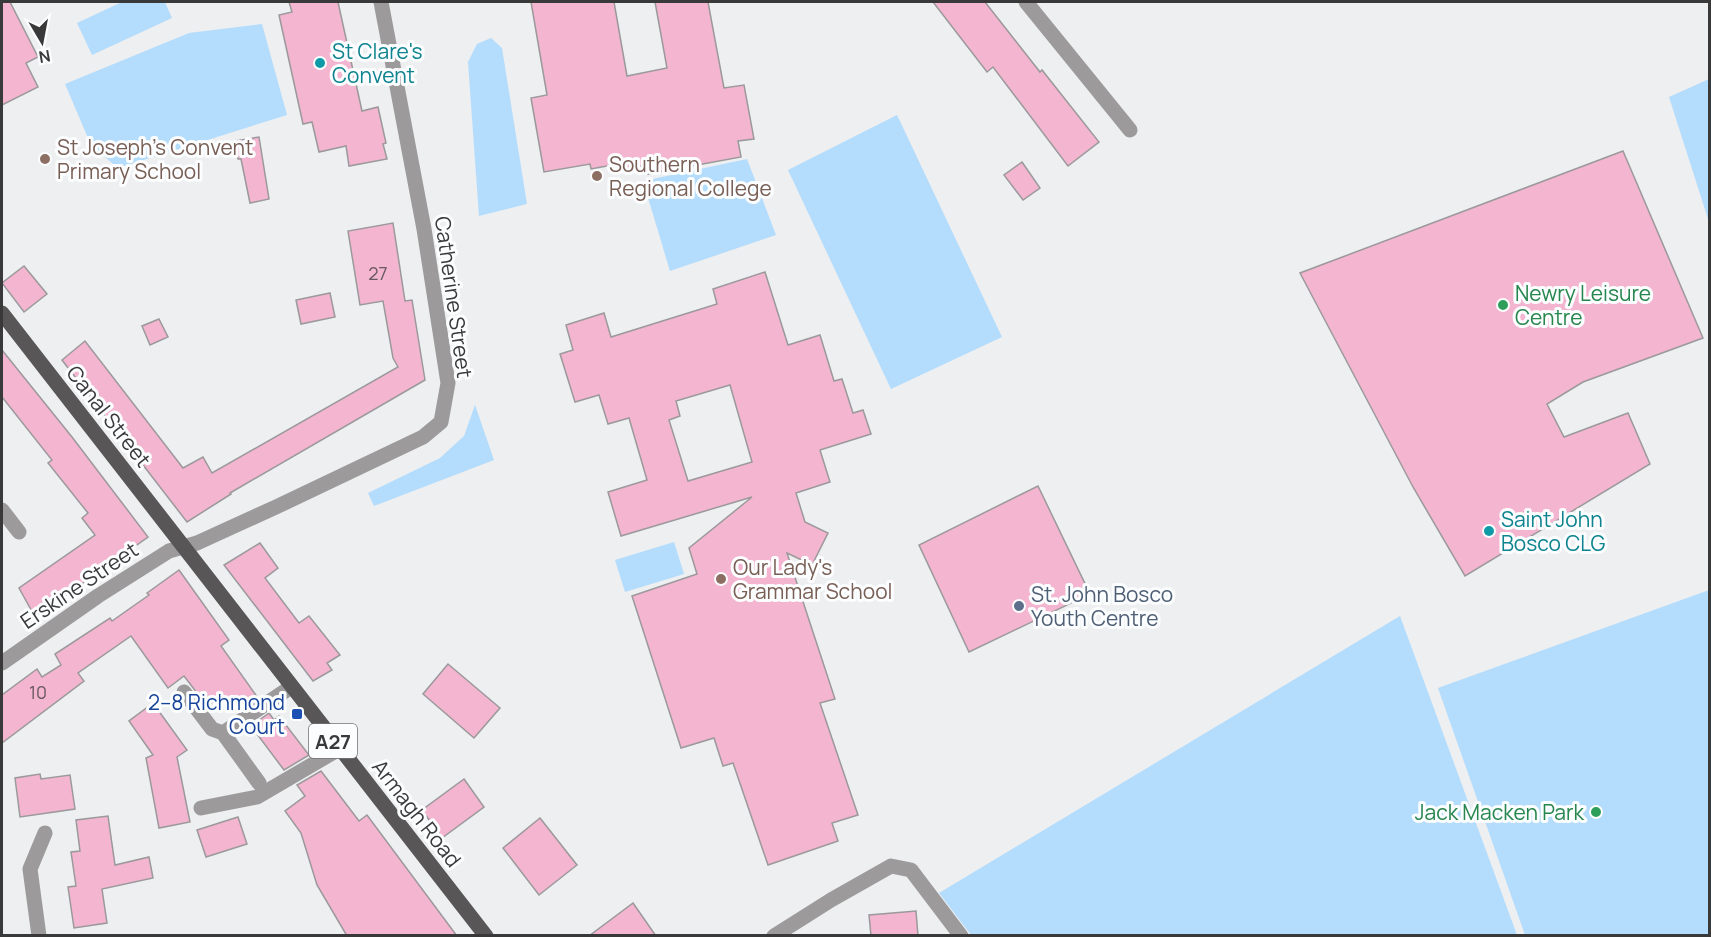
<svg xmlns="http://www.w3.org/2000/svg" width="1711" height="937" font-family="Manrope,sans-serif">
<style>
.green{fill:#b4dcfc}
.building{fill:#f3b5cf;stroke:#9b999a;stroke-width:1.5;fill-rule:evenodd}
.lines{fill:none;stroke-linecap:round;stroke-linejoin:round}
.minor{stroke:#9c9a9b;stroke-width:15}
.major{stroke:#585656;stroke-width:15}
.culture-dot{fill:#0f9aa8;stroke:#fbfdfe;stroke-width:2}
.education-dot{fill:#8d6e63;stroke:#fbfdfe;stroke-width:2}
.leisure-dot{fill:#2e9e5b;stroke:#fbfdfe;stroke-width:2}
.service-dot{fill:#5c6f8a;stroke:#fbfdfe;stroke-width:2}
.transit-dot{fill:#1a4fb4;stroke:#fbfdfe;stroke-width:2}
.labels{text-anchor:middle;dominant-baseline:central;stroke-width:6;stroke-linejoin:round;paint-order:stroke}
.number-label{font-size:18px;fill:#68585f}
.shield{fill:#fbfdfe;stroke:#737475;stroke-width:1.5}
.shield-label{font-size:20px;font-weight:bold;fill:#39393a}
.culture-label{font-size:21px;fill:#0d838f;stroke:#fbfdfe;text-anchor:start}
.education-label{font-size:21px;fill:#785e54;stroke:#fbfdfe;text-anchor:start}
.leisure-label{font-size:21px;fill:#27864d;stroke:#fbfdfe;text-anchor:start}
.street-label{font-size:21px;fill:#39393a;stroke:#fbfdfe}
.service-label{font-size:21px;fill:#4e5e75;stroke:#fbfdfe;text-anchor:start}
.transit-label{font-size:21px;fill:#164399;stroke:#fbfdfe;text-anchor:end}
</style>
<rect width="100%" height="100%" fill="#edeff1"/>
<g class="green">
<polygon points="122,2 165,2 172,18 92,55 77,23"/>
<polygon points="262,24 287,115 118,168 91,145 65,84 189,33"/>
<polygon points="491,38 502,48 527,204 479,216 468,62 477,44"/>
<polygon points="1709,79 1709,222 1669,97"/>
<polygon points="897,115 1002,337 891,389 788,170"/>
<polygon points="747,159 776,235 670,271 643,181"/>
<polygon points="475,405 494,460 374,506 368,493 440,458 464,436"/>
<polygon points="674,542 684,574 625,592 615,560"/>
<polygon points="1709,590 1709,935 1525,935 1438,688"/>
<polygon points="1400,616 1517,935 971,935 939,893"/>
</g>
<g class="building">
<polygon points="2,2 10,2 38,57 26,63 38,87 2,105"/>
<polygon points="289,2 338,2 362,111 378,107 386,143 383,144 387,159 349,166 346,146 319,152 312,122 303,124 279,15 292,12"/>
<polygon points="531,2 614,2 627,76 667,68 655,2 708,2 724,88 744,85 754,139 738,141 741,157 648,174 647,165 619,170 618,164 591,169 590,164 544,172 531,98 547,95"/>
<polygon points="933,2 985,2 1040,72 1042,70 1099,142 1068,166 993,67 987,72"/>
<polygon points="259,137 269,199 250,203 241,159 238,159 235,141"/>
<polygon points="1623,151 1703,338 1583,382 1547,404 1564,437 1628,413 1650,464 1465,576 1413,487 1300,273"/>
<polygon points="1022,162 1040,188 1023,200 1004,175"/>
<polygon points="393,223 405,301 412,300 425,380 230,493 231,494 187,522 62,360 85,341 183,468 203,457 212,473 398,367 393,358 383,301 360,305 348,231"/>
<polygon points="24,266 47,294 24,312 2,283"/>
<path d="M765,272L788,345L820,335L834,381L842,379L853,413L863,410L871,434L820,450L830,482L796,493L805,522L828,533L812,565L787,553L835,699L820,703L858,815L832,823L838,841L768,865L733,763L723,766L714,738L681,748L632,596L697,574L689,548L752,497L621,536L608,492L647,480L629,418L608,424L599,395L575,402L560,354L573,350L566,325L604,313L611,337L717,304L713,289ZM730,385L752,462L688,481L669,420L680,416L676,401Z"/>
<polygon points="330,293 335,317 301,324 296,300"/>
<polygon points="159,319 168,337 150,345 142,326"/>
<polygon points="2,350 72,437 148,537 35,617 19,588 95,535 82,518 88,513 48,463 52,460 2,397"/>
<polygon points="1038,486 1090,594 969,652 919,545"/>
<polygon points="260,543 278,568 265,578 299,623 309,616 340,655 327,663 332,670 313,681 224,565"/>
<polygon points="179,570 229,640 221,646 258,698 239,711 235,706 230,709 220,697 207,706 184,676 168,688 131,636 78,673 84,681 2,743 2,695 37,669 42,677 61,665 55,654 110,618 112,621 149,595 147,593"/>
<polygon points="448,664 500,708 474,738 423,694"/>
<polygon points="153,703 187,750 177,757 190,822 159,828 146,758 153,755 129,721"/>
<polygon points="269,713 274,720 279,716 309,755 284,770 251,726"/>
<polygon points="321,771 359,821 367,815 457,936 347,936 317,885 301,833 285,811 305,796 297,785"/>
<polygon points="40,774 41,779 70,775 75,809 20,817 15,778"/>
<polygon points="464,779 484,807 442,838 422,810"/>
<polygon points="108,816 115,865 149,857 153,878 102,889 107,923 74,928 68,887 76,886 71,852 80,851 76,820"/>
<polygon points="238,817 247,844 206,857 197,830"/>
<polygon points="540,818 577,865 539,895 503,848"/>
<polygon points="633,903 656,936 589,936"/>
<polygon points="916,911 918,936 871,936 869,915"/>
</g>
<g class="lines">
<g class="minor">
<polyline points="1026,2 1130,130"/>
<polyline points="2,510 19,532"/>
<polyline points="2,663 98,596 169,551 197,543 276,507 423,437 441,422 448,383 424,229 381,2"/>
<polyline points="184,692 212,729 223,733 259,783"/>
<polyline points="223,733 291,687"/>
<polyline points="201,808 257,797 339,749"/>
<polyline points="39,936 30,869 45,833"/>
<polyline points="774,936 831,900 891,866 911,870 961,936"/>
</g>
<polyline class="major" points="2,313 486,936"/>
</g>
<g class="culture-dot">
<circle cx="320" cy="63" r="6"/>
<circle cx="1489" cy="531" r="6"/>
</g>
<g class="education-dot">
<circle cx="45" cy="159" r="6"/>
<circle cx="597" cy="176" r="6"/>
<circle cx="721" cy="579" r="6"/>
</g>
<g class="leisure-dot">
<circle cx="1503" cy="305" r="6"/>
<circle cx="1596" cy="812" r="6"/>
</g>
<circle class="service-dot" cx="1019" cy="606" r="6"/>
<rect class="transit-dot" x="291" y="708" width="12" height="12" rx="3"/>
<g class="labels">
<g class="number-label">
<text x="378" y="273">27</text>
<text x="38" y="692">10</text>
</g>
<rect class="shield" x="309" y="724" width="48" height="34" rx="4.5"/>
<g class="shield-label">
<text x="333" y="741">A27</text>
</g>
<g class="culture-label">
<text x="332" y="51">St Clare's<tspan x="332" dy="24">Convent</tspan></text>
<text x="1501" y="519">Saint John<tspan x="1501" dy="24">Bosco CLG</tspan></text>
</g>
<g class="education-label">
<text x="57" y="147">St Joseph's Convent<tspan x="57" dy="24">Primary School</tspan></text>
<text x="609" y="164">Southern<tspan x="609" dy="24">Regional College</tspan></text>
<text x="733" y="567">Our Lady's<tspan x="733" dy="24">Grammar School</tspan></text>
</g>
<g class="leisure-label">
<text x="1515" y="293">Newry Leisure<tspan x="1515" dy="24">Centre</tspan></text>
<text x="1584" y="812" text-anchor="end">Jack Macken Park</text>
</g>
<g class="street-label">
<text transform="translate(454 297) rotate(82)">Catherine Street</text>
<text transform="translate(109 416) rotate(52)">Canal Street</text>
<text transform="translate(79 585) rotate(-34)">Erskine Street</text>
<text transform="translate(417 813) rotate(52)">Armagh Road</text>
</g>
<g class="service-label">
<text x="1031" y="594">St. John Bosco<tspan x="1031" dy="24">Youth Centre</tspan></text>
</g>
<g class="transit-label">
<text x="285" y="702">2–8 Richmond<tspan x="285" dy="24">Court</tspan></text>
</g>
</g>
<rect width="1711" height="937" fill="none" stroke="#39393a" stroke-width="6"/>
<g transform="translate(42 42) rotate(170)" stroke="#fbfdfe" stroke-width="4.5" paint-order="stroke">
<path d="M0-4.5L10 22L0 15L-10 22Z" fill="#39393a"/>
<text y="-9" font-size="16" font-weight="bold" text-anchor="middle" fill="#39393a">N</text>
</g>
</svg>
